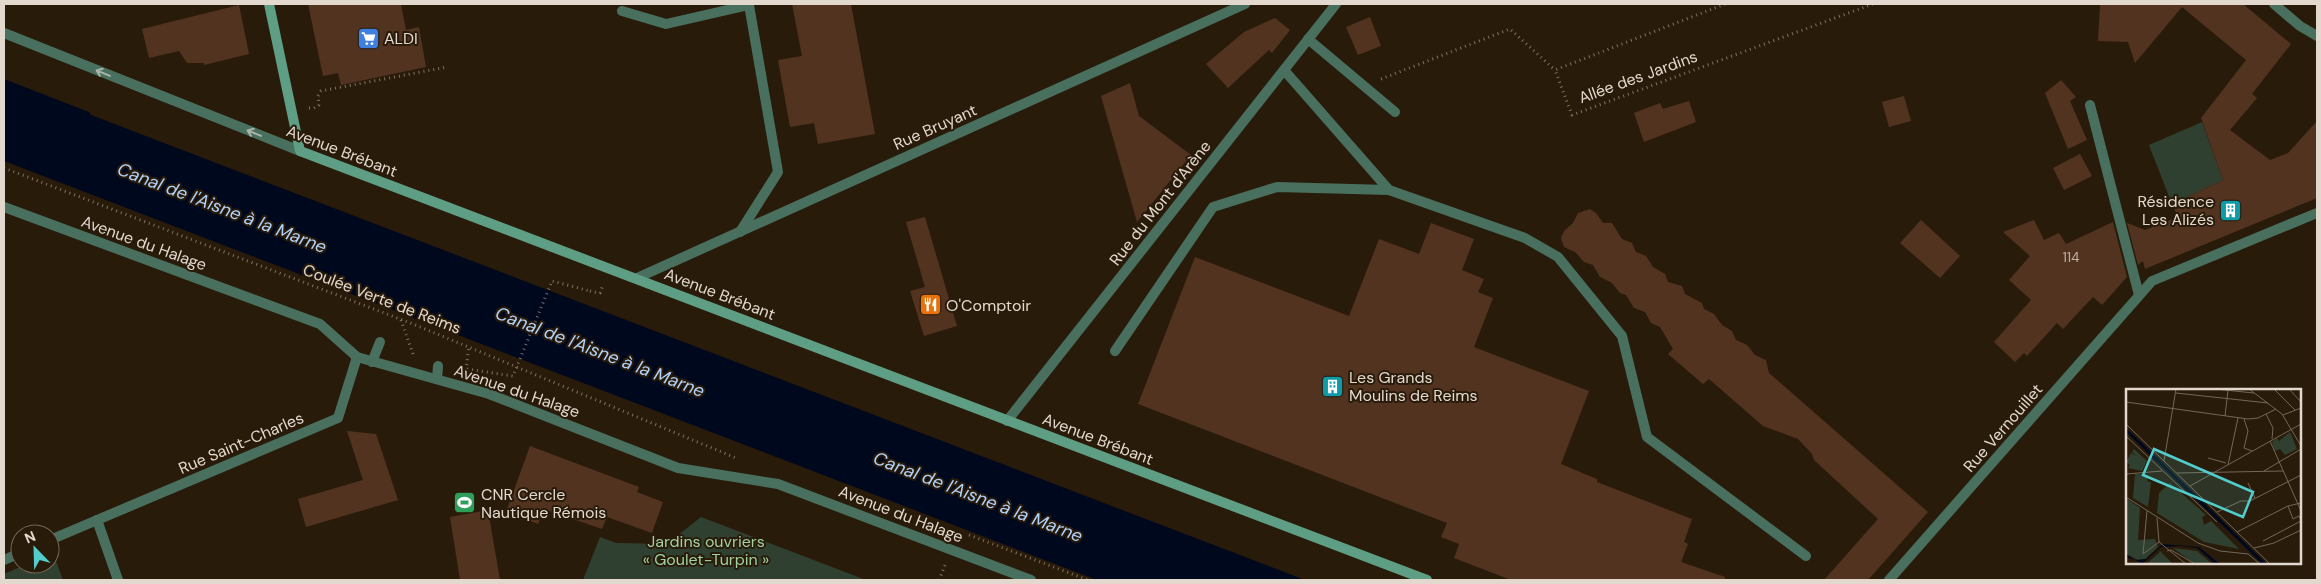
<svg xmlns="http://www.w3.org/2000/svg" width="2321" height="584" font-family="'DM Sans',sans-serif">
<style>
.green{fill:#304030}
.water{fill:#00081e}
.building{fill:#523320}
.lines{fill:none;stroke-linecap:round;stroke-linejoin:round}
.path{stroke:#7f7265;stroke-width:3;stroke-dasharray:1 4;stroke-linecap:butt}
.service{stroke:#49705f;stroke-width:10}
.minor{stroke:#49705f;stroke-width:10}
.secondary{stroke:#5e9e84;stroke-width:10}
.path-bridge{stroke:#7f7265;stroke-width:3;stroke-dasharray:1 4;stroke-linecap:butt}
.oneway{stroke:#acb4a7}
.labels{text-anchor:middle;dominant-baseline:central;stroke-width:4;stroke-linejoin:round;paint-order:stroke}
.number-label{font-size:14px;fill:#beafa2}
.poi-label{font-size:16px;fill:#e2d8ce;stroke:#291b0a;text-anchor:start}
.street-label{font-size:16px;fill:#e2d8ce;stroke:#291b0a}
.park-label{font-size:16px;fill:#a1d1a0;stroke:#291b0a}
.water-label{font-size:18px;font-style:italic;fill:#b1d2fb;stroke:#291b0a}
.inset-road{fill:none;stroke:#736758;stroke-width:1}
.view{fill:#52cdcc;fill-opacity:0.15;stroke:#52cdcc;stroke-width:2.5}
.inset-edge{fill:none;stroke:#e2d8ce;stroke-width:2.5}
</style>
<rect width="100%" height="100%" fill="#291b0a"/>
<g class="green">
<polygon points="2202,122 2223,180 2172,204 2149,145"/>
<polygon points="701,517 866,580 583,580 600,537 616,543 667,544"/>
<polygon points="53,553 63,580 4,580 4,574 27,564 50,564 50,554"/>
</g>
<polygon class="water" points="4,79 89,112 91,115 1305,580 1097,580 4,161"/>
<g class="building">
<polygon points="308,4 401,4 406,30 419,27 426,67 341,85 338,73 323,76"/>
<polygon points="792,4 851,4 875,134 818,144 814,123 790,127 778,60 802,56"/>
<polygon points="2100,4 2243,4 2291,44 2252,94 2257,98 2230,130 2270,160 2288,153 2317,121 2317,198 2145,269 2143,261 2138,265 2127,223 2145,230 2178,217 2172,204 2223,180 2201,118 2246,60 2182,7 2135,63 2128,42 2098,41"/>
<polygon points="239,5 249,54 204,65 204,63 187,63 179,51 149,58 142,29"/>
<polygon points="1370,17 1381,46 1358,55 1346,27"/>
<polygon points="1275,18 1290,30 1272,53 1269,50 1228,88 1206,64 1244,32"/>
<polygon points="2061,80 2076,97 2070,101 2087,140 2068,149 2045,93"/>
<polygon points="1130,83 1139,116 1191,155 1137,222 1101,96"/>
<polygon points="1904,96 1911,121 1889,127 1882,102"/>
<polygon points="1689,101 1696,122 1644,142 1634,113 1660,103 1663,109"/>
<polygon points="2080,154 2092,176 2064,190 2053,168"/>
<polygon points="1590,209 1596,213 1603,223 1612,223 1622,239 1632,243 1636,252 1646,256 1653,267 1665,274 1668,282 1682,286 1685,294 1702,303 1704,309 1714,314 1722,325 1732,331 1736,340 1747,345 1755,355 1766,360 1769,373 1928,512 1868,580 1824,580 1878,519 1814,460 1812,454 1798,439 1763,426 1709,379 1703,384 1668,354 1673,349 1660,327 1651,323 1645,312 1634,308 1626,295 1620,293 1612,283 1600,277 1593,265 1584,262 1575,252 1564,247 1561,238 1564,231 1573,223 1578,213"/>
<polygon points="925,217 957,326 924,336 910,291 925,287 906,222"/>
<polygon points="1921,220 1960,256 1940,278 1900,243"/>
<polygon points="2034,220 2044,240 2059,233 2066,244 2113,222 2127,277 2102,305 2093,297 2063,329 2057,323 2027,356 2024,353 2015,362 1994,342 2031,300 2009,280 2030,256 2003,232"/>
<polygon points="1431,223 1474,239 1462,270 1484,279 1478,292 1493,298 1474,347 1589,391 1561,464 1597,479 1597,482 1692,519 1684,542 1688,544 1681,562 1725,577 1725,580 1511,580 1454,558 1459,544 1441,537 1447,523 1138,404 1195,257 1349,316 1379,239 1419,254"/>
<polygon points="347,431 376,434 398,500 306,527 298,499 363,480"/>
<polygon points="530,446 639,487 637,492 663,502 652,533 607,517 602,529 544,509 538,524 506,512"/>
<polygon points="488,510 500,580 460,580 450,517"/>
</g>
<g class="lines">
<g class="path">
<polyline points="1725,4 1555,70 1572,115 1873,4"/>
<polyline points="1381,79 1510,29 1555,70"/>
<polyline points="309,108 314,108 319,105 318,96 321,91 447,67"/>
<polyline points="4,168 413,324 736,458"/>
<polyline points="590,291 600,293 603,285"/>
<polyline points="401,320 413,354"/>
<polyline points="466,370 469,346"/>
<polyline points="969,535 1088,580"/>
<polyline points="939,580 945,565"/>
</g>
<g class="service">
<polyline points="622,11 666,24 749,5 778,172 740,232"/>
<polyline points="1308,39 1395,112"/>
<polyline points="1284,70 1389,190 1525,238 1558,257 1622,336 1647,437 1806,556"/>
<polyline points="2090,105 2139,295"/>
<polyline points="1115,351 1213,207 1277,187 1389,190"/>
<polyline points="97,520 118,580"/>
</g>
<g class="minor">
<polyline points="2274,4 2300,26 2317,36"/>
<polyline points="4,33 300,151"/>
<polyline points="4,207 320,324 357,357 489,394 678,468 778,484 1031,580"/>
<polyline points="637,278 1245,4"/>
<polyline points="372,362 380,342"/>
<polyline points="437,379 438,366"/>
<polyline points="1007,421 1336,4"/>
<polyline points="50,540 338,418 357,357"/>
<polyline points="4,560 20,553"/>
<polyline points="1889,580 2152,281 2317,213"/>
</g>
<polyline class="secondary" points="269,4 300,151 1427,580"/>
<polyline class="path-bridge" points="467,369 513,376 552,281 590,291"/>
</g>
<defs><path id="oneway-shaft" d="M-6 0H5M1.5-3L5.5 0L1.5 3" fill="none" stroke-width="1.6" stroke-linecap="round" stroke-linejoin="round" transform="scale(1.25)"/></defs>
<g class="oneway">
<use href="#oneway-shaft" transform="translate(103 73) rotate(-158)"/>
<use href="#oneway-shaft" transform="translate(254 133) rotate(-158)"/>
</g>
<defs>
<symbol id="supermarket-square" viewBox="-11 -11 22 22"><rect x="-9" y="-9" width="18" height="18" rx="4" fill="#3f7fe0" stroke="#291b0a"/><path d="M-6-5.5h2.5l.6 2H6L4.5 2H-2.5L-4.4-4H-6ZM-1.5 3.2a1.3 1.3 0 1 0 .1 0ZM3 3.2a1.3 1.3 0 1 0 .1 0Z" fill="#fff"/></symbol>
<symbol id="building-square" viewBox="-11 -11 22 22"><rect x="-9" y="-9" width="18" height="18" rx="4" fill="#0f9aa8" stroke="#291b0a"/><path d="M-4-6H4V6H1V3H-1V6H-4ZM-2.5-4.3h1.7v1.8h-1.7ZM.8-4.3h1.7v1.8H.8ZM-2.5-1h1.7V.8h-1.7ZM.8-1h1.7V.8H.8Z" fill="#fff"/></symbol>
<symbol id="restaurant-square" viewBox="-11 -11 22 22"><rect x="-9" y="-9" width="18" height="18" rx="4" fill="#e8710a" stroke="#291b0a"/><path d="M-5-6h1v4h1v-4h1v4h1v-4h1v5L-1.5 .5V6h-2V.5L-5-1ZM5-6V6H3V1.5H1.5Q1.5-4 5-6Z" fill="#fff"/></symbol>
<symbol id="stadium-square" viewBox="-11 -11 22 22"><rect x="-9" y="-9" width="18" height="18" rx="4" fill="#2e9e5b" stroke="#291b0a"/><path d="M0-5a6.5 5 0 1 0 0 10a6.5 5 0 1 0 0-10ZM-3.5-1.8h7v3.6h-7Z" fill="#fff"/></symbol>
</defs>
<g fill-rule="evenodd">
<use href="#supermarket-square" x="356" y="26" width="25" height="25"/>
<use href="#building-square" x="2218" y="198" width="25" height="25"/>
<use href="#restaurant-square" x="918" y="292" width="25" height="25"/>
<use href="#building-square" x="1320" y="374" width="25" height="25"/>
<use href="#stadium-square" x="452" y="490" width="25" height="25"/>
</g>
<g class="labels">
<g class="number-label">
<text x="2071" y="257">114</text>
</g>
<g class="poi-label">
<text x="384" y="38">ALDI</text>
<text x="2214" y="201" text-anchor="end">Résidence<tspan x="2214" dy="18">Les Alizés</tspan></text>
<text x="946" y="305">O'Comptoir</text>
<text x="1349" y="377">Les Grands<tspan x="1349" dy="18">Moulins de Reims</tspan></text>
<text x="481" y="494">CNR Cercle<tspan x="481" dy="18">Nautique Rémois</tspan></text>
</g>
<g class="street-label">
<text transform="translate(1638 77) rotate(-20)">Allée des Jardins</text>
<text transform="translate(935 127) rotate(-24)">Rue Bruyant</text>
<text transform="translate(342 151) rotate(21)">Avenue Brébant</text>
<text transform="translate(1160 203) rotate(-52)">Rue du Mont d'Arène</text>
<text transform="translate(144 243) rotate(20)">Avenue du Halage</text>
<text transform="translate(720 294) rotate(21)">Avenue Brébant</text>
<text transform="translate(382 299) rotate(21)">Coulée Verte de Reims</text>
<text transform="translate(517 391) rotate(19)">Avenue du Halage</text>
<text transform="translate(2003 428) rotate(-49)">Rue Vernouillet</text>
<text transform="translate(1098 439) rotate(21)">Avenue Brébant</text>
<text transform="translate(241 443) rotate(-23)">Rue Saint-Charles</text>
<text transform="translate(901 514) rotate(21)">Avenue du Halage</text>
</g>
<g class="park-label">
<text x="706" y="541">Jardins ouvriers<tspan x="706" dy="18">« Goulet-Turpin »</tspan></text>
</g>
<g class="water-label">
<text transform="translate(222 208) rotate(21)">Canal de l'Aisne à la Marne</text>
<text transform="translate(600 352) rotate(21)">Canal de l'Aisne à la Marne</text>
<text transform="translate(978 497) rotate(21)">Canal de l'Aisne à la Marne</text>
</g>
</g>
<g transform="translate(2126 389)">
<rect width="175" height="175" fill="#291b0a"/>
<path d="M164,43L171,60L159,66L154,60L149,62L146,53L151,49L156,58L153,52ZM8,60L21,72L16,82L2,79L4,76L0,73L5,64L11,67L6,63ZM9,85H20L22,93H25L22,118L7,109ZM44,94L80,126L76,128L78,136L85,132L113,160L78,153L31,124L33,104ZM0,109L14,119L12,151L29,150L32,158L19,170L12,171L0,165ZM47,159L71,162L86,175H69ZM34,162L47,175H20L33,164Z" fill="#304030"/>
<path d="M0,39L15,53L141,175H136L124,163L0,43ZM37,155L73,158L94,175H89L71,159L55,157L35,158L17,174L0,168V165L9,171L20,170Z" fill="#00081e"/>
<path class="inset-road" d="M50,0L38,72L144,175M89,0L128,4M123,0L156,25L175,57M148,0L169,21M163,0L175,13M50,4L142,14M0,13L122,30L132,29L150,20M140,25L147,39L146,50M157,26L175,19M99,27L102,1M118,30L122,42L118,59L126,62M0,35L38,72M0,47L91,133M144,52L175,122M82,69L100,74M102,76L112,29M138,82L175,60M51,84L157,82M0,85L36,82M122,94L129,109M64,97L175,35M0,108L72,154L94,162L122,165L134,175M162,117L167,130L173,127L175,131M91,123L115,112H124L175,86M111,143L162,117L175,114M137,152L175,132M33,153L60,175M128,159L148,154L175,141M41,162L45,161L69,175M17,165L33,153L31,129M17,165L21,122"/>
<path class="view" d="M28,60L127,103L117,128L17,86Z"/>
<rect width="175" height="175" class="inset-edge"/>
</g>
<rect width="2321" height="584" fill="none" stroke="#e2d8ce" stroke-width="10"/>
<g transform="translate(35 549) rotate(337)"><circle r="24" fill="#291b0a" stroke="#736758"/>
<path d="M0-4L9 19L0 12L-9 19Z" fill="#52cdcc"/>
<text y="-8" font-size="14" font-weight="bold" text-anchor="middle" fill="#e2d8ce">N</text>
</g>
</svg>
